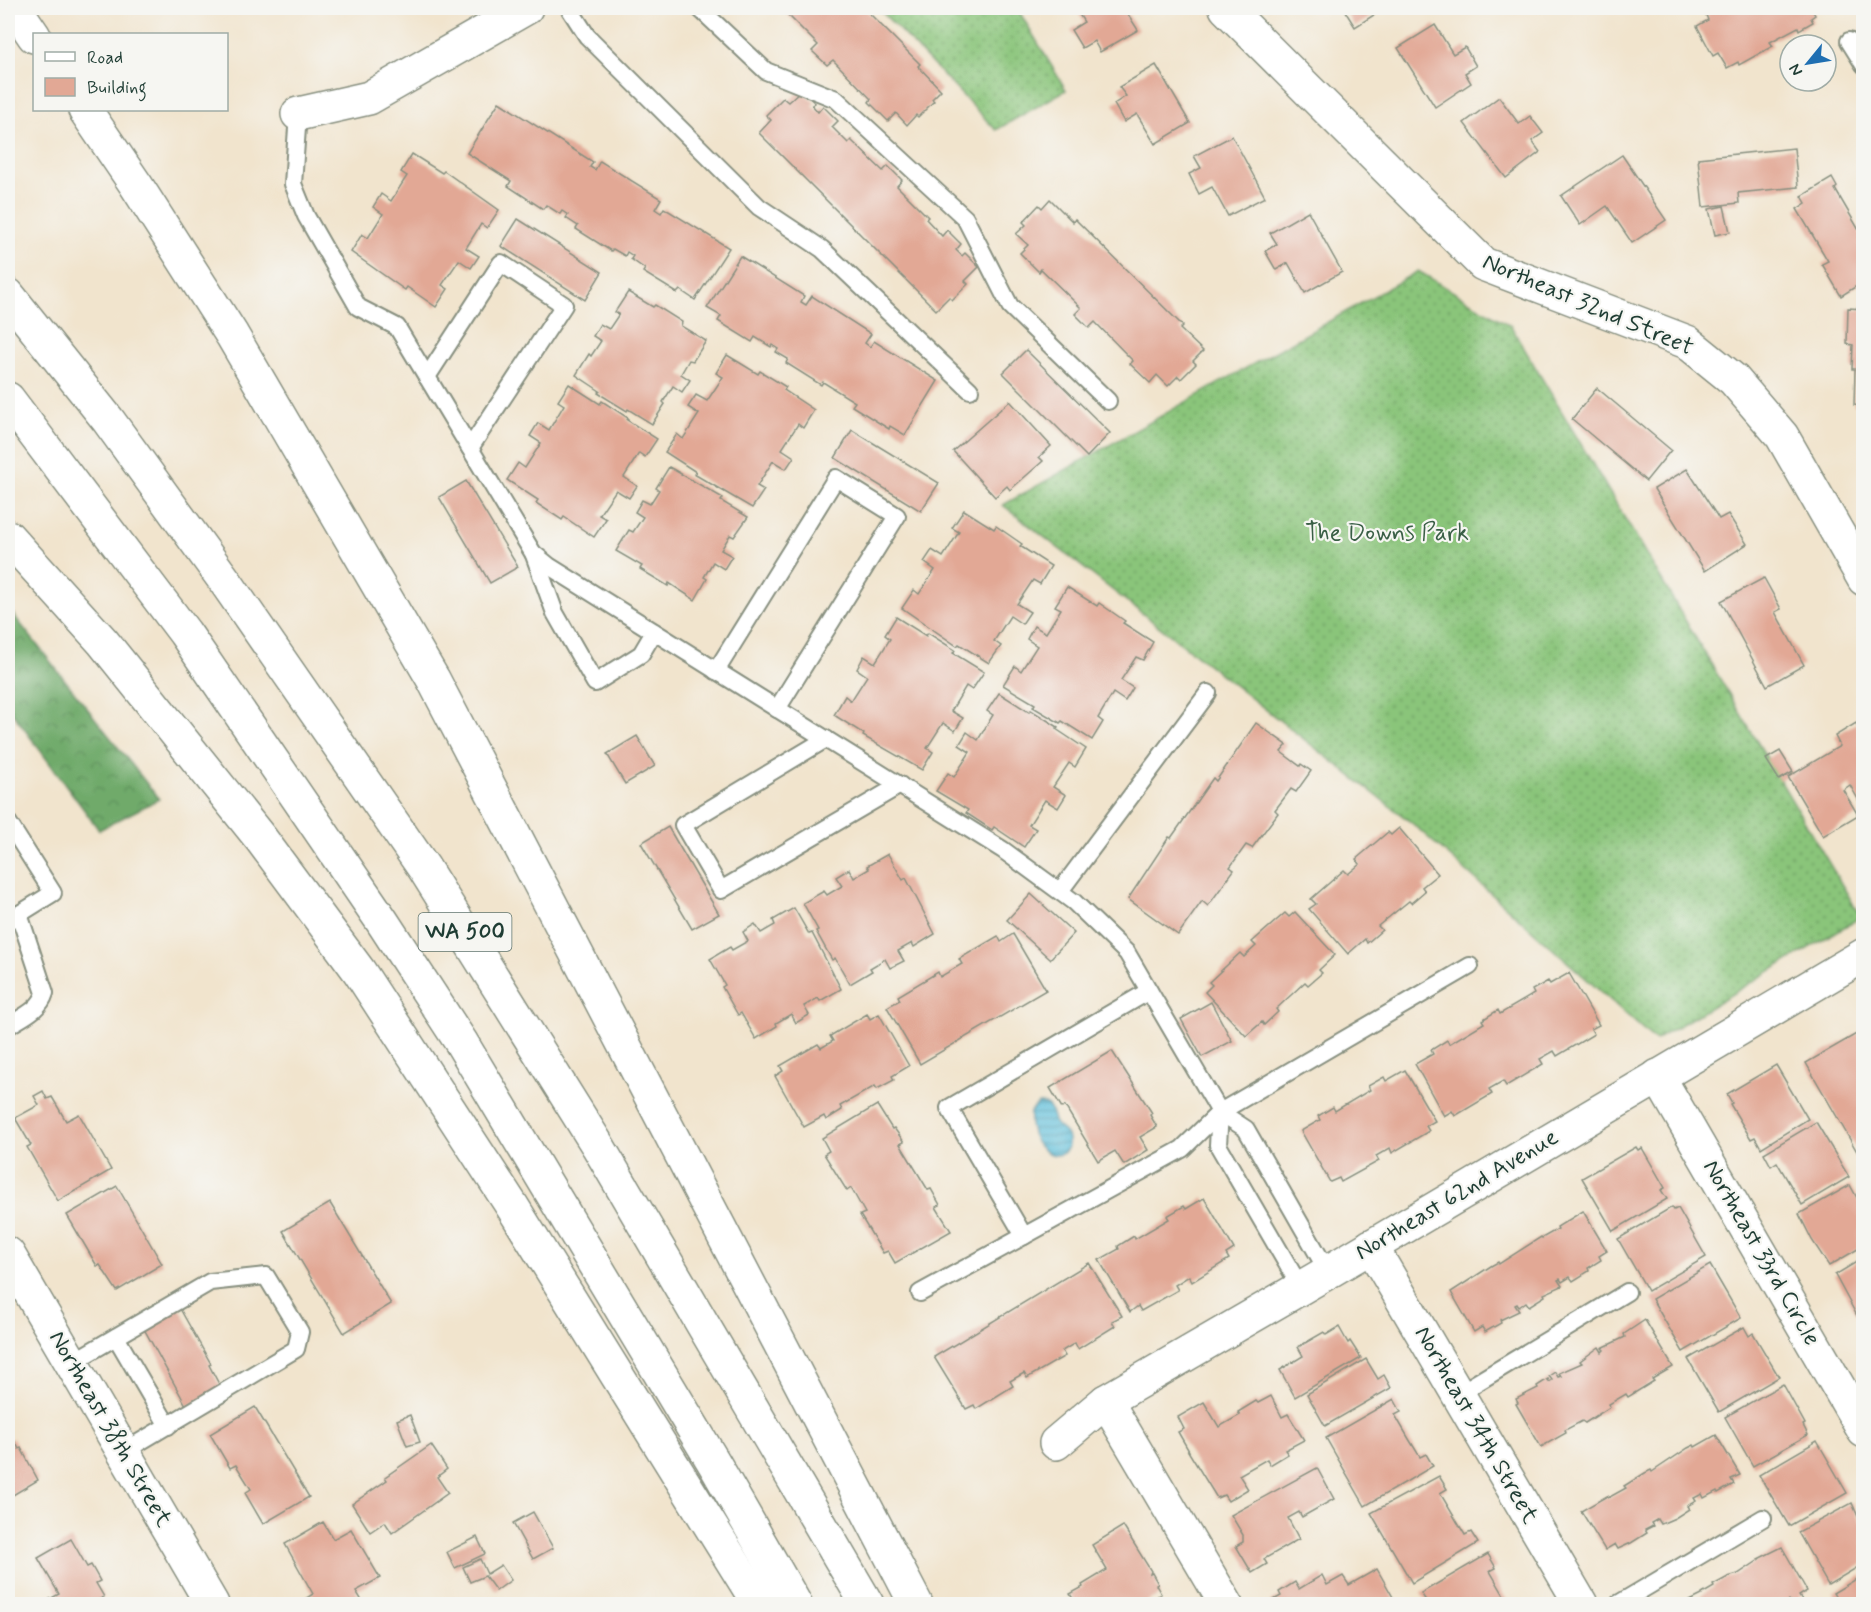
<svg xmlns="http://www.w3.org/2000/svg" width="1871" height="1612" font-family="Mynerve,sans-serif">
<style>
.grass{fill:url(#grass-dots);stroke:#548157;stroke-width:1.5}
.forest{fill:url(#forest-crowns);stroke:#47744f;stroke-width:1.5}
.water{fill:url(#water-rules);stroke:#3e7e88;stroke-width:1.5}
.building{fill:#e2a895}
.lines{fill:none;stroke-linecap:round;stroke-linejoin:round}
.service-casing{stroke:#889080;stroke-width:20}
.minor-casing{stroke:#889080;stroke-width:36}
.motorway-casing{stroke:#889080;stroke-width:36}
.service{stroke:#fff;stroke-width:16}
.minor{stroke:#fff;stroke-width:33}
.motorway{stroke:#fff;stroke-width:33}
.labels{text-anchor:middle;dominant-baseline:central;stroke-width:4.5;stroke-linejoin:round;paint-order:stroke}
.shield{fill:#f6f6f2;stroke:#60746d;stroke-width:1.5}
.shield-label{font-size:22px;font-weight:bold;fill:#1f3d34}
.street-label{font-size:24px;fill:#1f3d34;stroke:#f6f6f2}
.park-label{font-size:24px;fill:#3a5f46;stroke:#f6f6f2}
</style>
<defs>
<pattern id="grass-dots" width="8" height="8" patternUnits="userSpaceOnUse" patternTransform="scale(1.5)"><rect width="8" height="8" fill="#8ac57a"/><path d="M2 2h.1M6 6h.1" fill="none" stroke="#70a165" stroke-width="1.8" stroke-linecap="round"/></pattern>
<pattern id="forest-crowns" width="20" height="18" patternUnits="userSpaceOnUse" patternTransform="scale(1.5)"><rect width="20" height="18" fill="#6faa6a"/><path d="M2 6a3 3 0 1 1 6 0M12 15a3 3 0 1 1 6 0" fill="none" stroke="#5b8c58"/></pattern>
<pattern id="water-rules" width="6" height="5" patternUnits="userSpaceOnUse" patternTransform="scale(1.5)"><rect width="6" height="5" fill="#5dbfdb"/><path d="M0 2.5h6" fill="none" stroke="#4c9cb2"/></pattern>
</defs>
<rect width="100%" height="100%" fill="#f6f6f2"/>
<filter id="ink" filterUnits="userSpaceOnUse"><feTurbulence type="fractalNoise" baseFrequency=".0167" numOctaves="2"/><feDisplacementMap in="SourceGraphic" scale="12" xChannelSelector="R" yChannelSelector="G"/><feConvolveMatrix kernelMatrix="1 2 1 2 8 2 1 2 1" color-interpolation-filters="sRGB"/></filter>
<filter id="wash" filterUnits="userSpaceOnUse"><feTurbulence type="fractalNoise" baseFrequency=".008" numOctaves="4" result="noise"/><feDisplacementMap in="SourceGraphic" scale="24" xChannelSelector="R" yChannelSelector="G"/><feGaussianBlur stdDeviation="1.35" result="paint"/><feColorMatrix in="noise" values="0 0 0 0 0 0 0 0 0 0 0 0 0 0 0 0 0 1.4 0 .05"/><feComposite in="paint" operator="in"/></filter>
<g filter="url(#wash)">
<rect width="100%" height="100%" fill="#f1e4cd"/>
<g class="grass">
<polygon points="878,8 1017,8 1066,90 996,130"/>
<polygon points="1418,271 1511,326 1861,917 1655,1040 1413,824 1003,505"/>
</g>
<polygon class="forest" points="8,608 159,799 99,830 8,707"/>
<path class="water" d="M1038,1104C1051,1103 1051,1111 1054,1121C1057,1129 1067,1130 1068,1139C1072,1166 1026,1159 1030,1112Z"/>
<g id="blocks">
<g class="building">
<polygon points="781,8 864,8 920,64 918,66 941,90 932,99 934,101 918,117 916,115 907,125 896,113 888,121 869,102 871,99 833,60 827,65 812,51 818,45"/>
<polygon points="1075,8 1124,8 1138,30 1100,52 1094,41 1082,48 1071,30 1084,22"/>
<polygon points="1343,8 1385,8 1355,27"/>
<polygon points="1710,8 1811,8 1815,15 1811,18 1813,22 1799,30 1798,27 1770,42 1773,46 1739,65 1738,62 1727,68 1718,53 1713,56 1697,26 1708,20 1706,15 1709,13 1708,9"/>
<polygon points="1435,25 1453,54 1465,47 1476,66 1465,73 1471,83 1435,107 1398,48"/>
<polygon points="1156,65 1190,123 1155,144 1137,114 1124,122 1114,104 1126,96 1119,87"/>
<polygon points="801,90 815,103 812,105 818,112 823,106 838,121 832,127 848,143 851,140 883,171 888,166 902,180 897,186 928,217 926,219 942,236 947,230 961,244 956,250 962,256 965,253 979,267 965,281 968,284 952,300 949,297 936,310 759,133 771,120 766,115 783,98 788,102"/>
<polygon points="1499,97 1519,124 1530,116 1543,133 1532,141 1540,152 1506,178 1464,123"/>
<polygon points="499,102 593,162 590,167 595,170 600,161 661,199 655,209 661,213 664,208 729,248 695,300 680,290 677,293 643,272 645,269 631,259 633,256 627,252 625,256 613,249 611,251 576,229 578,226 566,218 568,215 562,211 560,214 546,205 543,209 508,186 511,181 467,153"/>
<polygon points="1232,136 1265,197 1228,216 1212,187 1199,194 1189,174 1201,168 1194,156"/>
<polygon points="1794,148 1798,187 1738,193 1739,203 1703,207 1698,158"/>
<polygon points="412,154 442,173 444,171 499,210 487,228 481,224 466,248 479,256 471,268 459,260 442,285 448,289 436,307 407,287 405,290 351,252 362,234 368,238 383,214 373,207 381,194 391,201 407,176 401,172"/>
<polygon points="1622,155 1666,220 1632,243 1607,206 1580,225 1561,196"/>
<polygon points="1832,178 1837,187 1835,189 1863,237 1863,282 1841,296 1822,264 1828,261 1797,209 1806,203 1802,196"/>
<polygon points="1050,199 1073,222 1075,219 1183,326 1180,329 1203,351 1193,361 1196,364 1181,379 1178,376 1168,386 1157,375 1150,383 1130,364 1133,361 1095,322 1089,328 1075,314 1081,308 1041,269 1039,272 1020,253 1028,245 1016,234 1026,225 1023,222 1039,205 1042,208"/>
<polygon points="1724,206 1730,232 1715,235 1709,209"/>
<polygon points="1308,211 1342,272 1305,293 1288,263 1276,270 1265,251 1277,244 1270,233"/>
<polygon points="518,219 602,272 585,300 501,246"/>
<polygon points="740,256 804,296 801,302 806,305 812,296 871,334 865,343 870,347 874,341 938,381 905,435 890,426 889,429 852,406 855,402 823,382 821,385 786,363 788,359 776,352 778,349 772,345 771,347 755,337 752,342 718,321 721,316 707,308"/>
<polygon points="628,292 653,307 655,305 682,322 681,326 706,341 693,361 689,360 681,374 690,380 682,392 673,386 663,402 665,404 652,424 628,409 627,411 598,393 600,391 576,375 589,354 591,356 601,341 593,336 600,324 609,329 619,314 615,312"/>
<polygon points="1848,308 1863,309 1863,406 1854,405 1855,369 1852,369 1853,345 1847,344"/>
<polygon points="1026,350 1110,433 1087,457 1003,373"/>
<polygon points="727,355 758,374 760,371 786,387 784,390 814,410 803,428 798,424 782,449 794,457 786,469 773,461 757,486 764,490 752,508 694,474 696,472 665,452 677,434 683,439 699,414 688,407 696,395 707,401 723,377 716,373"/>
<polygon points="569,384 600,404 602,401 628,418 627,420 657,439 645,457 639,453 624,477 637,486 629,498 616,490 599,515 606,519 594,537 564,517 562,520 536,503 538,500 507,480 518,463 525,468 541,443 530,436 538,423 549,430 564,405 558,401"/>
<polygon points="1597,388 1671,450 1646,481 1572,419"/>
<polygon points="1010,401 1051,446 1039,457 1043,461 1010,490 1007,486 995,497 953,451"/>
<polygon points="852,430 939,483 921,511 835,458"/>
<polygon points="669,467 723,498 721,501 748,517 734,537 730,535 721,550 732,556 724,569 713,562 704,577 707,579 695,600 669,583 668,586 640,569 642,566 616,551 629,530 633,532 643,517 635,512 642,500 650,504 659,490 656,488"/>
<polygon points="1687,469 1719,519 1728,514 1747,544 1705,571 1654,489"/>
<polygon points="466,481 518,567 490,583 439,497"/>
<polygon points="964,510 994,529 996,526 1022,544 1020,546 1051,566 1040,584 1033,580 1017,604 1030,612 1022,624 1010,616 994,641 1001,646 989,663 959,644 957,646 902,608 914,590 919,594 935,570 924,562 932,550 943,557 959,532 952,528"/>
<polygon points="1764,578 1781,609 1775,612 1804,665 1767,686 1721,601"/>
<polygon points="1067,587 1097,606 1099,603 1125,621 1123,623 1153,642 1143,660 1136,657 1121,680 1133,688 1125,701 1113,693 1098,718 1103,722 1092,740 1062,721 1060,723 1033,707 1035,704 1003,685 1015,666 1021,671 1037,646 1027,639 1034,626 1046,633 1061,609 1055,606"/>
<polygon points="896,617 926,636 928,633 955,650 953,653 984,672 972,690 966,686 951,711 963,718 955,731 943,723 927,748 933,752 922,770 863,736 864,734 834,715 845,696 851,701 867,676 857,669 864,656 875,663 890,639 885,635"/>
<polygon points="999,693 1029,712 1031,710 1058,727 1056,729 1086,749 1075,767 1069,763 1053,787 1066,795 1058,808 1045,800 1029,825 1036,829 1024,847 994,827 992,830 966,813 968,810 936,791 948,773 954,777 970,752 959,745 967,732 978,740 993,715 987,711"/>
<polygon points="1256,723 1287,745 1281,752 1300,766 1301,764 1311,771 1296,792 1291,789 1275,810 1278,813 1252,848 1246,845 1230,867 1234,870 1208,906 1202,901 1178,935 1128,899 1169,837 1171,838 1213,778 1216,781"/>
<polygon points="1856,723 1863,737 1863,808 1850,785 1843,790 1858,815 1823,836 1788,777 1840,746 1835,736"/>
<polygon points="637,736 655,766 625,784 607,754"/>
<polygon points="1780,751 1793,772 1779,780 1766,759"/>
<polygon points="668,827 719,914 692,929 641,843"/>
<polygon points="1399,828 1438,874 1422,887 1425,891 1411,903 1409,901 1378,926 1382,930 1367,943 1365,939 1348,954 1309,909 1316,904 1311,899 1344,870 1348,874 1360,864 1356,859 1388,832 1391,835"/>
<polygon points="888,854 903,880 906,878 935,934 914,947 912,943 898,951 904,961 890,968 885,959 870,968 872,971 850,984 835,958 832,960 816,931 818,930 803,903 824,891 827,895 842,886 836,877 849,869 854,878 869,869 867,866"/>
<polygon points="1031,894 1074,933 1050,959 1007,920"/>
<polygon points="794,908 809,934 812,933 841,989 820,1001 818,998 804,1006 809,1015 796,1023 791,1014 776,1023 777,1026 756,1039 741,1013 738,1015 722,987 725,985 710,959 730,947 732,950 748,941 743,932 755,924 761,933 775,925 773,920"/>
<polygon points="1295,912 1335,955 1319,970 1322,973 1308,985 1305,982 1276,1009 1278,1012 1264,1025 1262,1022 1246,1036 1205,992 1212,985 1209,982 1240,953 1244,957 1256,946 1252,942 1285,913 1289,917"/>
<polygon points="1013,934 1046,990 920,1064 887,1007 900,1000 898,996 938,972 940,977 962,964 959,959 998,936 1001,942"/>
<polygon points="1569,973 1599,1025 1591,1029 1594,1034 1557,1056 1554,1051 1540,1059 1543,1064 1506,1086 1503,1081 1489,1089 1492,1094 1455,1116 1452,1111 1444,1116 1415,1064 1433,1054 1431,1050 1447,1040 1449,1044 1484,1023 1482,1020 1498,1010 1500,1014 1534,994 1532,990 1548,981 1550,984"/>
<polygon points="1211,1002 1232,1041 1202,1057 1181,1019"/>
<polygon points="867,1014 870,1019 879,1014 909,1066 892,1076 894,1080 877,1089 875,1086 840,1106 842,1110 826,1120 824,1116 804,1127 775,1076 783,1071 780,1066 818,1044 821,1048 833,1041 830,1036"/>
<polygon points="1858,1033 1863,1042 1863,1162 1806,1063"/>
<polygon points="1112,1051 1152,1113 1150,1115 1157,1127 1140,1137 1148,1150 1124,1165 1115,1151 1098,1161 1065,1106 1062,1108 1050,1088"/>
<polygon points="1776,1065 1808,1119 1761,1148 1755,1137 1751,1139 1730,1104 1732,1103 1727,1094"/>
<polygon points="1405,1070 1435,1121 1426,1126 1429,1131 1392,1153 1390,1148 1376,1156 1379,1161 1341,1182 1339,1178 1330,1182 1301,1131 1320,1120 1318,1116 1333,1107 1335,1111 1370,1090 1368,1086 1384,1077 1386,1081"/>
<polygon points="43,1091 47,1099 52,1097 66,1121 79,1114 111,1170 58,1201 27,1147 31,1145 15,1118 39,1105 34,1096"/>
<polygon points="877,1105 892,1129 894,1128 904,1142 900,1144 928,1190 931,1189 940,1205 936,1207 951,1231 895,1263 888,1251 883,1253 860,1215 865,1213 851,1188 847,1191 824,1154 829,1151 822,1138"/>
<polygon points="1816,1122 1849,1177 1802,1205 1777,1162 1771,1166 1764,1153"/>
<polygon points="1636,1147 1638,1150 1642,1148 1665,1188 1661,1190 1667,1199 1613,1231 1582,1178"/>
<polygon points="1850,1185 1863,1209 1863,1246 1829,1266 1812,1240 1799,1214"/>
<polygon points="117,1186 162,1264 117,1291 100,1265 97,1266 67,1215"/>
<polygon points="1204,1198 1234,1249 1226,1254 1229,1259 1192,1282 1189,1276 1175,1285 1178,1290 1141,1311 1138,1306 1130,1312 1099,1260 1119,1249 1118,1246 1134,1236 1135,1239 1169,1219 1167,1216 1184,1206 1186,1209"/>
<polygon points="330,1203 391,1304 344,1333 283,1231"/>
<polygon points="1672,1207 1674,1210 1678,1208 1706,1257 1648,1291 1618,1239"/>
<polygon points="1583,1211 1607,1251 1599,1256 1601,1260 1588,1268 1589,1271 1573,1281 1570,1277 1562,1282 1560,1279 1558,1280 1562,1286 1544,1294 1545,1296 1529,1306 1526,1302 1519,1307 1517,1304 1515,1305 1519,1311 1500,1320 1501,1323 1485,1332 1482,1327 1474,1332 1451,1292 1491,1266 1498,1262 1499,1264 1541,1237 1542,1238 1558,1229 1557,1227"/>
<polygon points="1863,1258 1863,1327 1835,1275"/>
<polygon points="1089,1263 1122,1316 1112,1321 1115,1326 1078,1349 1075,1343 1062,1351 1065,1356 1027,1378 1024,1373 1010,1381 1013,1386 976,1409 974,1405 966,1409 934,1357"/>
<polygon points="1710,1265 1741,1318 1683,1352 1652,1299"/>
<polygon points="179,1307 211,1364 209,1365 221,1388 187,1407 143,1327"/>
<polygon points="1645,1320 1673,1367 1652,1379 1654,1381 1628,1397 1626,1394 1609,1404 1610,1407 1585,1423 1582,1421 1565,1430 1566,1433 1541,1447 1516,1404 1518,1403 1516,1399 1538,1388 1537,1386 1548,1379 1549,1382 1552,1380 1549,1376 1555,1372 1558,1377 1561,1376 1559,1373 1582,1363 1580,1361 1599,1347 1602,1352 1604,1350 1602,1348 1625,1337 1624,1334"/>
<polygon points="1339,1327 1348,1343 1350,1341 1361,1358 1295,1397 1280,1370 1303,1356 1298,1347 1324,1332 1326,1335"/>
<polygon points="1744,1327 1749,1336 1753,1333 1779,1377 1719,1412 1688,1359"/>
<polygon points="1366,1359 1378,1379 1384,1375 1391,1388 1325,1426 1307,1394"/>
<polygon points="1783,1384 1805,1424 1803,1425 1808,1435 1753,1466 1725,1417"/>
<polygon points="1271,1396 1282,1417 1288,1414 1304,1440 1285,1450 1288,1454 1270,1465 1267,1459 1239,1475 1248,1489 1228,1501 1224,1495 1217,1498 1188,1451 1189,1451 1178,1432 1184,1429 1178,1417 1204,1402 1219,1427 1240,1415 1238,1412 1256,1401 1258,1403"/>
<polygon points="1394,1399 1401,1412 1395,1415 1409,1439 1420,1457 1426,1454 1433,1466 1365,1506 1326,1438"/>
<polygon points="255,1407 309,1497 263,1524 245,1493 251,1489 236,1465 230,1468 210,1434"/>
<polygon points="410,1415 420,1442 407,1446 397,1420"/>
<polygon points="1716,1435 1740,1475 1731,1479 1734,1484 1718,1493 1717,1491 1704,1498 1702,1494 1694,1498 1696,1501 1687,1506 1689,1509 1675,1518 1661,1524 1658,1519 1651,1523 1653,1526 1645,1530 1647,1533 1631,1543 1618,1549 1615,1544 1605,1550 1581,1511 1607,1496 1608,1498 1626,1488 1624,1486 1645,1473 1651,1470 1652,1472 1688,1448 1694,1445 1695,1447"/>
<polygon points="13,1438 19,1449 21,1448 38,1480 8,1498 8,1441"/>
<polygon points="1817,1441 1847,1493 1789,1526 1759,1475"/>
<polygon points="431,1445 447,1469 437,1477 448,1493 392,1533 385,1522 370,1532 352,1504 387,1480 385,1477"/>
<polygon points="1317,1468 1334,1499 1302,1517 1299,1512 1288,1518 1299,1539 1264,1559 1267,1564 1252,1573 1236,1546 1243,1542 1243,1535 1231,1515"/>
<polygon points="1439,1476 1447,1489 1440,1493 1465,1535 1471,1532 1478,1543 1412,1583 1371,1513"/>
<polygon points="1852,1503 1863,1528 1863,1564 1828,1585 1798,1532"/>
<polygon points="533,1512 553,1548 533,1559 513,1523"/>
<polygon points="323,1522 333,1539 351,1529 380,1578 356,1591 364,1604 308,1604 305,1599 313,1594 285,1544"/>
<polygon points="1123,1526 1151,1571 1150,1574 1152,1573 1158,1584 1156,1585 1161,1594 1142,1604 1076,1604 1070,1594 1083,1587 1082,1585 1107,1570 1092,1545"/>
<polygon points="477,1537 485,1554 455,1568 447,1552"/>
<polygon points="71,1539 87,1567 91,1565 100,1581 96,1583 104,1597 90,1604 41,1604 59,1594 38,1558"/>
<polygon points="1782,1547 1807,1591 1799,1596 1804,1604 1791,1604 1789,1601 1787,1604 1684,1604 1702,1595 1702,1594 1714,1587 1713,1585 1728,1577 1738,1574 1759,1560 1758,1559"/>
<polygon points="1488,1554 1496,1568 1490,1571 1509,1604 1428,1604 1421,1593"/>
<polygon points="480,1559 487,1574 501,1565 511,1580 496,1591 485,1576 470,1582 463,1567"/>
<polygon points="1377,1569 1394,1599 1385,1604 1271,1604 1270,1602 1281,1596 1279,1592 1295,1582 1299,1589 1322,1575 1327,1585 1343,1576 1349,1585"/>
<polygon points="1863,1575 1863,1604 1840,1604 1833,1593"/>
</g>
</g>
</g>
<g filter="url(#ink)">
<use href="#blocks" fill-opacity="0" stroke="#889080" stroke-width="1.5"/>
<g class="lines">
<defs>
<g id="service">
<polyline points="569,8 587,36 759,207 822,249 970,390"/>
<polyline points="699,8 766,71 836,99 965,218 1010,306 1108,401"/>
<polyline points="1849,41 1864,65"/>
<polyline points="298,114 293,184 306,216 358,307 397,327 533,553 549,566 1003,850 1074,902 1127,953 1220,1112 1246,1129 1328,1272"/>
<polyline points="427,377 501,263 564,305 470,448"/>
<polyline points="534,555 555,613 595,683 641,654 654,632"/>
<polyline points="716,671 836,478 897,516 777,709"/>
<polyline points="826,739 683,825 721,890 900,785"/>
<polyline points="8,822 53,893 8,921"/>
<polyline points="1060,891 1208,693"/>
<polyline points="1149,991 949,1108 1024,1236 1182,1149 1220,1112 1470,966"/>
<path d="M8,1026C22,1017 40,1010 45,993L19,914"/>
<polyline points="1220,1112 1218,1145 1301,1288"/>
<polyline points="920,1293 1024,1236"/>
<polyline points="116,1337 168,1426"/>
<polyline points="71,1363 210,1282 266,1276 300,1332 296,1349 123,1452"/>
<polyline points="1458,1394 1627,1292"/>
<polyline points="1618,1604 1763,1518"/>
</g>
<g id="minor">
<polyline points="1226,8 1483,264 1687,342 1734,380 1782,436 1864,579"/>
<polyline points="298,114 369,98 526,8"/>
<polyline points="1658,1076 1864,1431"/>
<polyline points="1371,1246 1581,1604"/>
<polyline points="8,1254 212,1604"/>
<polyline points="1106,1401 1226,1604"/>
<polyline points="1056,1443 1106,1401 1328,1272 1864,955"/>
</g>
<g id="motorway">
<polyline points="15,8 34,36"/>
<polyline points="85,110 136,185 232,335 433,679 916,1604"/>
<polyline points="8,295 108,420 225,581 424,868 598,1146 867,1604"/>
<polyline points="8,399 185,633 382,921 461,1042 714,1463 795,1604"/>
<polyline points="8,537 103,642 261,839 359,971 512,1206 759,1604"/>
</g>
</defs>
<use href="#service" class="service-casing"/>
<use href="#minor" class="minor-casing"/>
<use href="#motorway" class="motorway-casing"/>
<use href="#service" class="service"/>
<use href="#minor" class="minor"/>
<use href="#motorway" class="motorway"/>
</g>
</g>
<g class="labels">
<rect class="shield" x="418.5" y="913" width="93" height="38" rx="4.5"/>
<g class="shield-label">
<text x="465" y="932">WA 500</text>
</g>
<g class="street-label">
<text transform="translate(1588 305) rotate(23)">Northeast 32nd Street</text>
<text transform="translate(1457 1195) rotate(-31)">Northeast 62nd Avenue</text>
<text transform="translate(1761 1253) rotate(60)">Northeast 33rd Circle</text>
<text transform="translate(1476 1425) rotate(60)">Northeast 34th Street</text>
<text transform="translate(110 1429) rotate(60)">Northeast 38th Street</text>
</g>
<g class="park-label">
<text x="1387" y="533">The Downs Park</text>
</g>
</g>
<rect width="1871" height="1612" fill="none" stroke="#f6f6f2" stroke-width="30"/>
<rect x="33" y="33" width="195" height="78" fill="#f6f6f2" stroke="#a0aca6" stroke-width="1.5"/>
<rect x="45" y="52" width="30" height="9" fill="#ffffff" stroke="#a0aca6" stroke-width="1.5"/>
<text x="87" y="63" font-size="18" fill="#1f3d34">Road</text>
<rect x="45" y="78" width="30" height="18" fill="#e2a895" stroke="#a0aca6" stroke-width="1.5"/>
<text x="87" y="93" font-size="18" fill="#1f3d34">Building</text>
<g transform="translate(1808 63) rotate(240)"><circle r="28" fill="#f6f6f2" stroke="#a0aca6" stroke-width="1.5"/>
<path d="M0-4.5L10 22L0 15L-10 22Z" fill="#1f6fb2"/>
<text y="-9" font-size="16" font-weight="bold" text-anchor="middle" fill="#1f3d34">N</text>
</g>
</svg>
